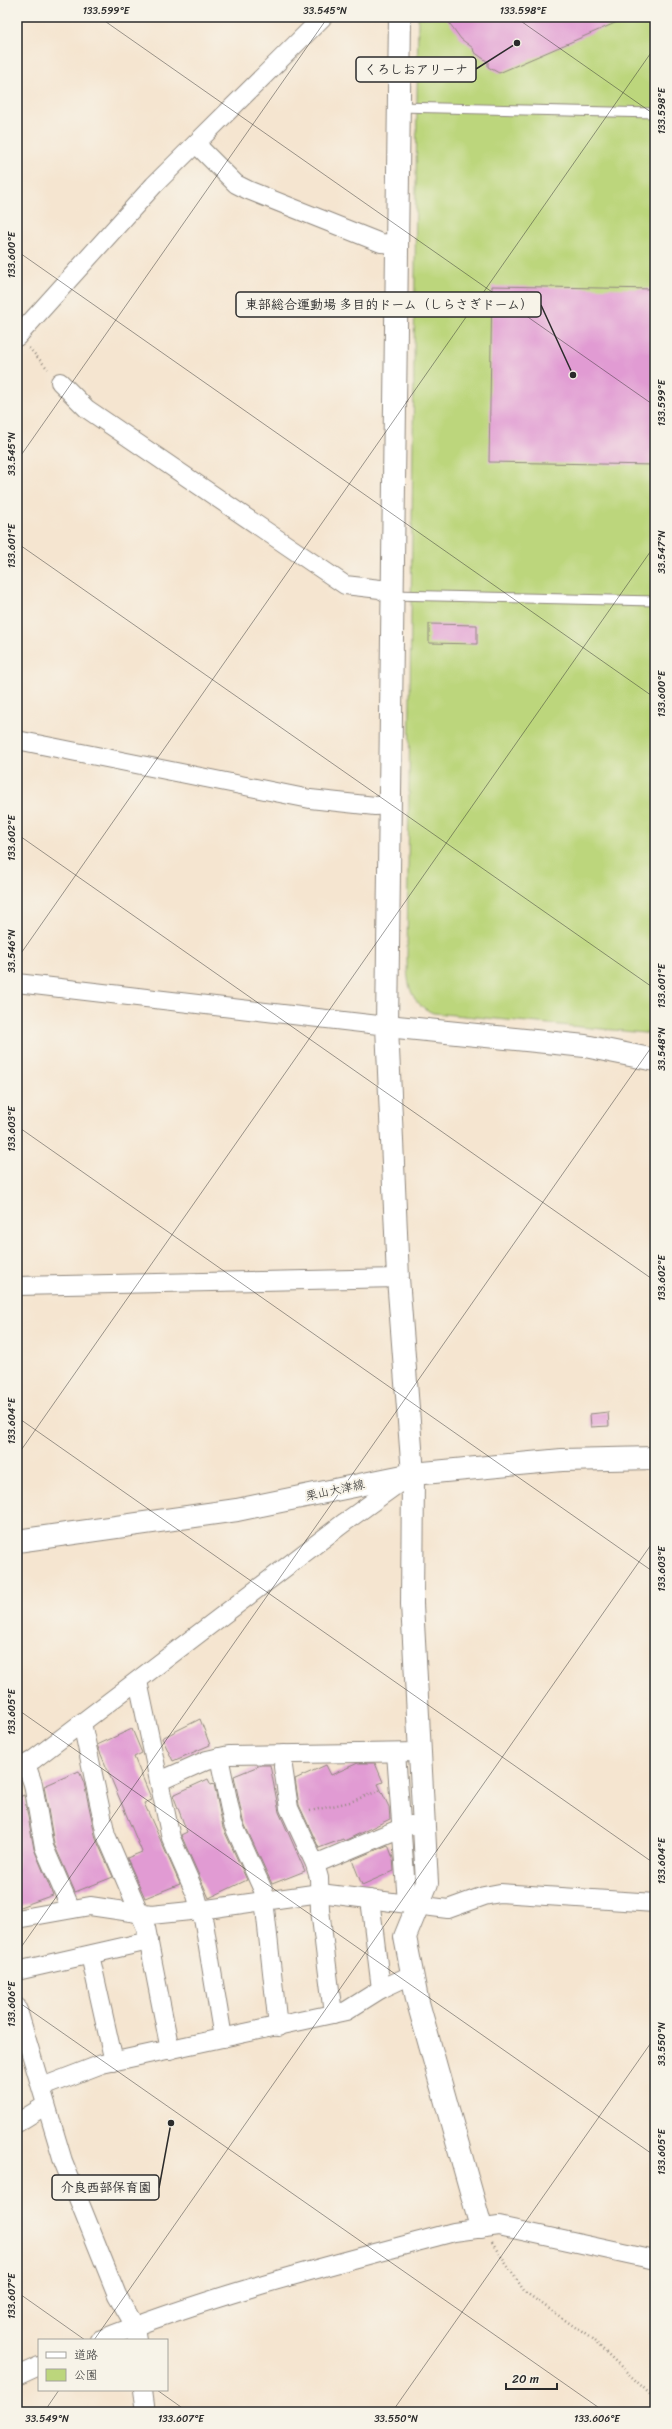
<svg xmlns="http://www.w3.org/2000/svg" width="672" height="2429" font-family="Sriracha,'Klee One',sans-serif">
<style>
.green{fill:#bcd67c;stroke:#748054}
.building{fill:#e19bd3}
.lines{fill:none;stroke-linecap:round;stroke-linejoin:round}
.service-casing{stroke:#90887e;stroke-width:11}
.minor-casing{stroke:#90887e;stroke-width:20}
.tertiary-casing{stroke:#90887e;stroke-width:24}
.secondary-casing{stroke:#90887e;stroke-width:24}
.path{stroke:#90887e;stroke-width:2.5;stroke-dasharray:1 3;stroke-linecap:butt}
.service{stroke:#fff;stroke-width:9}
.minor{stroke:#fff;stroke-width:18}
.tertiary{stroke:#fff;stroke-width:22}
.secondary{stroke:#fff;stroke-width:22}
.ticks{fill:none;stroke:#2b2b2b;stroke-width:1;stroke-opacity:0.45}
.labels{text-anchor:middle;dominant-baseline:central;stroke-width:4;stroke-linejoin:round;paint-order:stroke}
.street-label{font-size:12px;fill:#2b2b2b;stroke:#f7f3e8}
.leader{fill:none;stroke:#2b2b2b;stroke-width:1.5}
.callout-dot{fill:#2b2b2b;stroke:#f7f3e8;stroke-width:1.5}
.callout{fill:#f7f3e8;stroke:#2b2b2b;stroke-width:1.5}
.callout-label{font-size:13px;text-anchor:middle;font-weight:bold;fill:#2b2b2b}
.neatline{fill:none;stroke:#2b2b2b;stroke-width:1.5}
.ticks-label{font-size:10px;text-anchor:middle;fill:#2b2b2b}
</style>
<rect width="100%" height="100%" fill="#f7f3e8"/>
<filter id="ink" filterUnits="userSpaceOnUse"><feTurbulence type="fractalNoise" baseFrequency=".025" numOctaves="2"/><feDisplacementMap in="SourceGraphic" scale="8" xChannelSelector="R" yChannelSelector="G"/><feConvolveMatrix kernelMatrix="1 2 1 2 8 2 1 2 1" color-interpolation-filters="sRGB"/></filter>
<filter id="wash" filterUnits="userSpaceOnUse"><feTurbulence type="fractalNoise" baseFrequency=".012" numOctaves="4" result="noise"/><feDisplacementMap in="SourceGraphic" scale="16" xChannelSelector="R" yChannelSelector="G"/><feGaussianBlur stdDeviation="0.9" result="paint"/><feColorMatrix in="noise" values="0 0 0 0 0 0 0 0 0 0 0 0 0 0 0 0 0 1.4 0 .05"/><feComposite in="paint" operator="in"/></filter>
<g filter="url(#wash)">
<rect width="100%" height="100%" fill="#f5e5d0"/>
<path class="green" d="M418,17H655V1034L433,1013C408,1002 407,981 407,957Z"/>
<g id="blocks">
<g class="building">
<polygon points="445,17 629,17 499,73 488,67 488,62 474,52 473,48 461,39"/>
<polygon points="492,286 655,289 655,465 489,462"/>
<polygon points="429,624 477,625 477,644 429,643"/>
<polygon points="608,1412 609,1426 591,1427 590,1414"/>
<polygon points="200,1719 210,1745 173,1761 162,1738"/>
<polygon points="132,1729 142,1753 134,1757 152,1800 144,1803 180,1884 145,1898 127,1858 142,1852 97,1745"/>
<polygon points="358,1763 375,1763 383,1782 378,1784 389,1807 390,1819 344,1841 343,1839 319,1848 299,1805 295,1779 326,1765 331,1775"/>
<polygon points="261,1765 270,1765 279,1812 305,1871 272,1884 243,1821 234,1776"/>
<polygon points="79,1771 84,1783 96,1839 113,1877 75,1892 54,1844 44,1786"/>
<polygon points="208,1779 211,1785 214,1784 223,1828 247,1880 209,1898 181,1835 187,1832 173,1795"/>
<polygon points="24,1795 34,1849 53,1895 17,1908 17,1798"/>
<polygon points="388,1845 393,1858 394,1871 362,1885 352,1860"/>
</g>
</g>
</g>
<g filter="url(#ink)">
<use href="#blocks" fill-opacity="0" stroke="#90887e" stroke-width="1"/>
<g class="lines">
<defs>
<g id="service">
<polyline points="399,107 655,113"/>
<polyline points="392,595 655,601"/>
</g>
<g id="minor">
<polyline points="196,144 236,184 248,190 381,243 397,244"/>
<polyline points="17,337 154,185 323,17"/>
<polyline points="60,382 87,409 345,585 380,589 391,595"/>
<polyline points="17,740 310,799 375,806 389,805"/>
<polyline points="17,983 387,1026"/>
<polyline points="17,1286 398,1278"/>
<polyline points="138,1681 171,1838 196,1895 204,1923 223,2038"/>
<polyline points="82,1723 106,1835 146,1928 170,2050"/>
<polyline points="396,1753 407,1903"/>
<polyline points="284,1754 283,1767 289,1808 315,1864 319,1878 320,1910 333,2014"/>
<polyline points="219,1757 233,1824 263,1890 278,2027"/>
<polyline points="26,1764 33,1784 44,1847 71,1909"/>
<polyline points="17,1769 33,1760 345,1522 409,1476"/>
<polyline points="160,1781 207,1760 229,1755 420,1752"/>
<polyline points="315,1864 406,1826 412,1825"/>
<polyline points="370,1899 381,1989"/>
<polyline points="17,1919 90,1906 151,1915 200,1910 320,1893 448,1909 484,1896 500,1893 655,1903"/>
<polyline points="90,1955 114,2062"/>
<polyline points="17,1971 149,1941"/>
<polyline points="17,2007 63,2161 117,2295 135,2326 137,2340"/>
<polyline points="42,2087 102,2064 346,2011 381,1989 411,1975"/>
<polyline points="17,2123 46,2105"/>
<path d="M99,2340C214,2294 335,2264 454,2232L499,2226L655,2260"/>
<polyline points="17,2376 39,2366"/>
<polyline points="143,2390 146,2412"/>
</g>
<g id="tertiary">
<polyline points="400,17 387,1026 398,1278 413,1474 412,1604 427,1883 405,1937 417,1999 481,2227"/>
<polyline points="387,1026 585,1046 655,1060"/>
</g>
<polyline id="secondary" points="17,1541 237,1510 413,1474 562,1460 655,1458"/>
</defs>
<use href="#service" class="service-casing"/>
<use href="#minor" class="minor-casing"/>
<use href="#tertiary" class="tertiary-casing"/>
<use href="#secondary" class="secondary-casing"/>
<g class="path">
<polyline points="29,348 48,369"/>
<polyline points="310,1811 350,1802 381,1790"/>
<polyline points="492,2243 525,2292 592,2339 655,2399"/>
</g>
<use href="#service" class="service"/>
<use href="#minor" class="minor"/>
<use href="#tertiary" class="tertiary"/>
<use href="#secondary" class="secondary"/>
</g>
</g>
<path class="ticks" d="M99,17L655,406M515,17L655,115M17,251L655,698M17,461L328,17M17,543L655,989M17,834L655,1281M17,959L655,47M17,1126L655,1573M17,1417L655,1864M17,1456L655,545M17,1709L655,2156M17,1953L655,1042M17,2001L605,2412M17,2292L85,2340M94,2340L655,1539M157,2390L188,2412M44,2412L59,2390M392,2412L655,2037"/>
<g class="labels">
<g class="street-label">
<text transform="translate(335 1490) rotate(-12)">栗山大津線</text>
</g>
</g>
<path class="leader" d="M517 43L476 69M573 375L541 305M171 2123L159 2188"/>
<g class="callout-dot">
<circle cx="517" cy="43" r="4"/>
<circle cx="573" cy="375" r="4"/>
<circle cx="171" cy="2123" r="4"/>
</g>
<g class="callout">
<rect x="356" y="57" width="120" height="25" rx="4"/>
<rect x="236" y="292" width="305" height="25" rx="4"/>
<rect x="52" y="2175" width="107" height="25" rx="4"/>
</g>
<g class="callout-label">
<text x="416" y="74">くろしおアリーナ</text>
<text x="389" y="309">東部総合運動場 多目的ドーム（しらさぎドーム）</text>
<text x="106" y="2192">介良西部保育園</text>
</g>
<rect width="672" height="2429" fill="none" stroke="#f7f3e8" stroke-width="44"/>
<rect x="38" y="2339" width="130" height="52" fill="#f7f3e8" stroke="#a5a39c"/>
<rect x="46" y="2352" width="20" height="6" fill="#ffffff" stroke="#a5a39c"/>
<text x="74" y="2359" font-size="12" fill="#2b2b2b">道路</text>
<rect x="46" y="2369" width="20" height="12" fill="#bcd67c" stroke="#a5a39c"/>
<text x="74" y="2379" font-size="12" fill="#2b2b2b">公園</text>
<path d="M506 2383v6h51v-6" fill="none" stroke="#2b2b2b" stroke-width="2"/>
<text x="512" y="2383" font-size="12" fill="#2b2b2b" stroke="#f7f3e8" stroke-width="3" paint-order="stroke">20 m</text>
<rect x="22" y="22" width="628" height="2385" class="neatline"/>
<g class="ticks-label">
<text x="106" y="14">133.599°E</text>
<text x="325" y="14">33.545°N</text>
<text x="523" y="14">133.598°E</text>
<text transform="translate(661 111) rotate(-90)" y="4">133.598°E</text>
<text transform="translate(11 255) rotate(-90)" y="4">133.600°E</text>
<text transform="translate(661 403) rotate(-90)" y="4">133.599°E</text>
<text transform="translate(11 454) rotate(-90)" y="4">33.545°N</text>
<text transform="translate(11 546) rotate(-90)" y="4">133.601°E</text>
<text transform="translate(661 552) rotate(-90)" y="4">33.547°N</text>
<text transform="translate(661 694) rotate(-90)" y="4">133.600°E</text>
<text transform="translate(11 838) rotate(-90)" y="4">133.602°E</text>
<text transform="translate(11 951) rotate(-90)" y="4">33.546°N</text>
<text transform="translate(661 986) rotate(-90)" y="4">133.601°E</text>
<text transform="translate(661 1049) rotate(-90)" y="4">33.548°N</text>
<text transform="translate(11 1129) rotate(-90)" y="4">133.603°E</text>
<text transform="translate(661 1278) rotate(-90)" y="4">133.602°E</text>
<text transform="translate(11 1421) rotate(-90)" y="4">133.604°E</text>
<text transform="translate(661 1569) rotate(-90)" y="4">133.603°E</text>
<text transform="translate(11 1712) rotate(-90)" y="4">133.605°E</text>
<text transform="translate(661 1861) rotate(-90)" y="4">133.604°E</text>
<text transform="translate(11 2004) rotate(-90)" y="4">133.606°E</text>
<text transform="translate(661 2044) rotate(-90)" y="4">33.550°N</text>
<text transform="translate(661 2152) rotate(-90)" y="4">133.605°E</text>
<text transform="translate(11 2296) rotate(-90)" y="4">133.607°E</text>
<text x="47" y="2422">33.549°N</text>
<text x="181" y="2422">133.607°E</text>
<text x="396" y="2422">33.550°N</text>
<text x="597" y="2422">133.606°E</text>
</g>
</svg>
